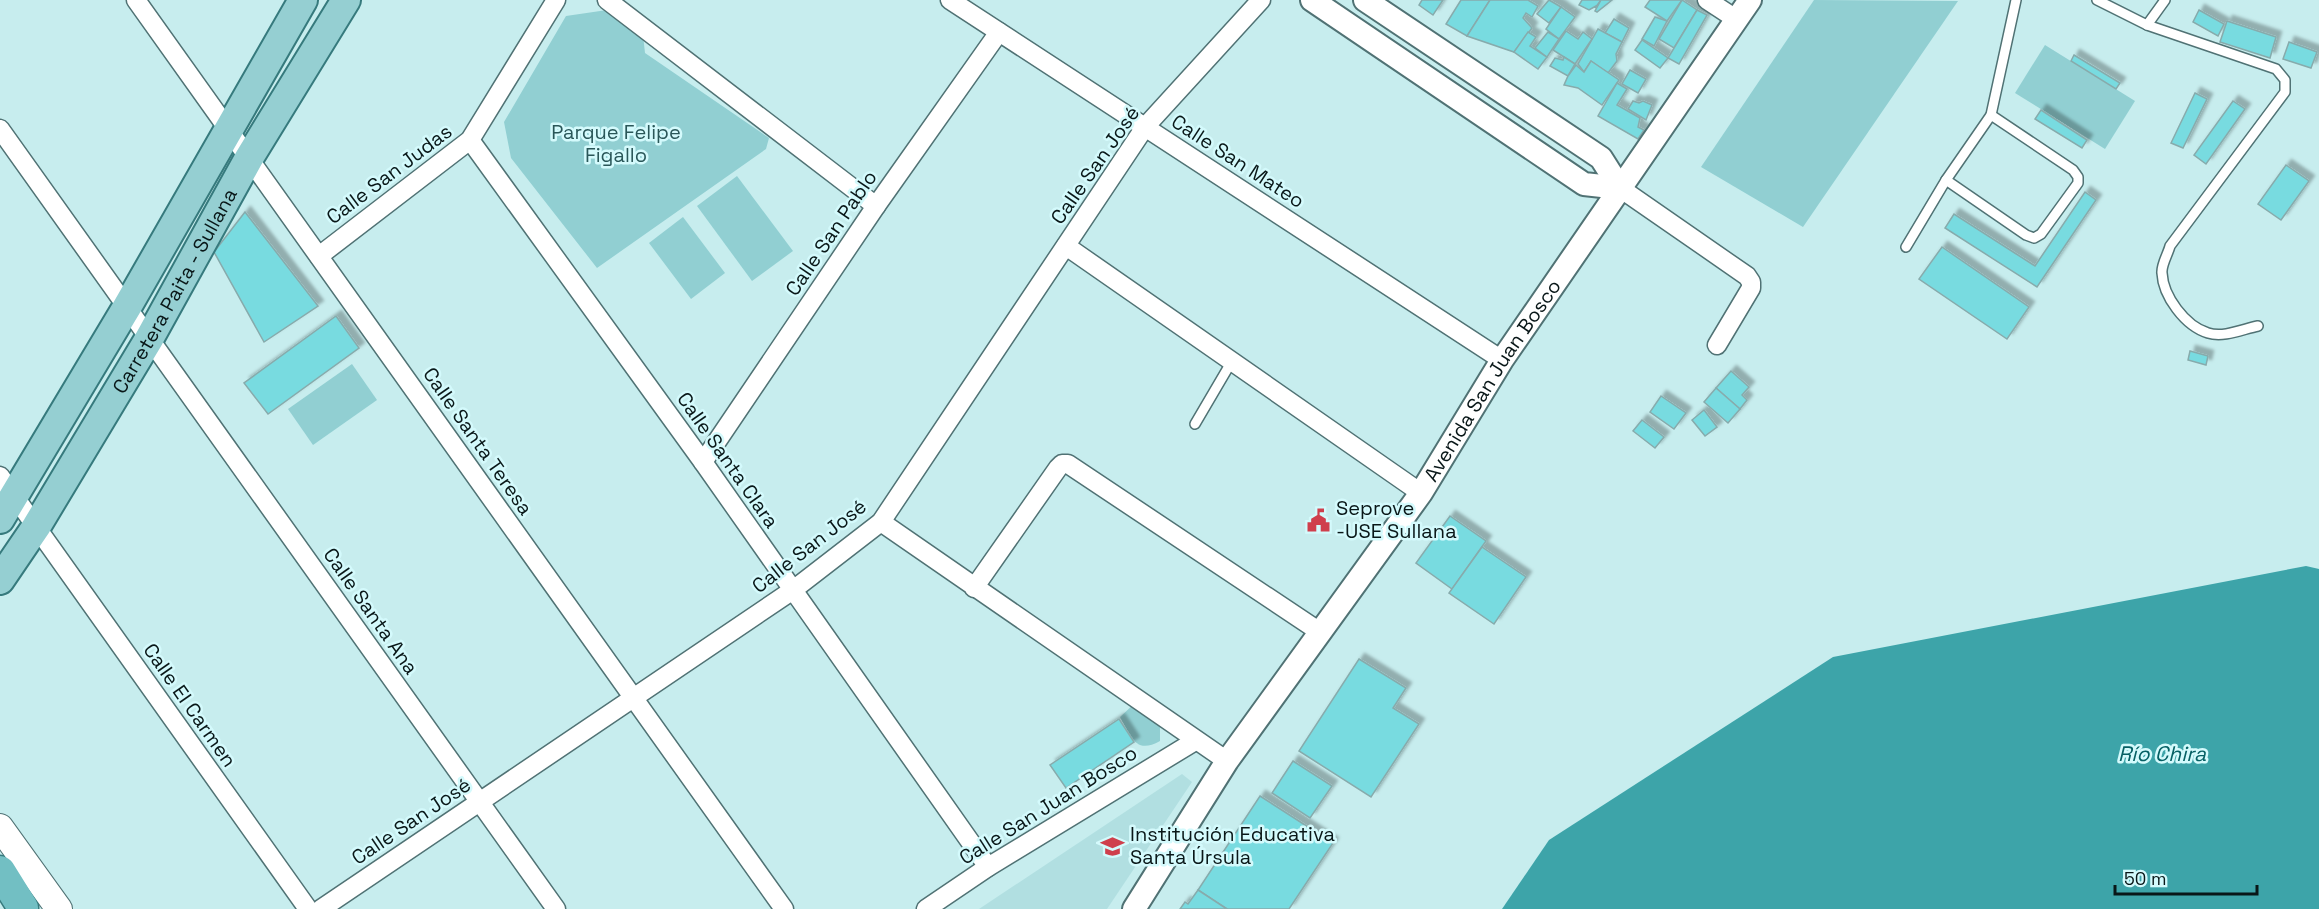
<svg xmlns="http://www.w3.org/2000/svg" width="2319" height="909" font-family="'Space Grotesk',sans-serif">
<style>
.built{fill:#b1dfe1}
.green{fill:#91cfd2}
.water{fill:#3da4a9}
.building{fill:#78dbe0;stroke:#87abac;stroke-width:1.5;filter:url(#shadow)}
.lines{fill:none;stroke-linecap:round;stroke-linejoin:round}
.service-casing{stroke:#507274;stroke-width:12}
.minor-casing{stroke:#507274;stroke-width:21}
.tertiary-casing{stroke:#507274;stroke-width:26}
.secondary-casing{stroke:#507274;stroke-width:28}
.primary-casing{stroke:#367a7d;stroke-width:32}
.trunk-casing{stroke:#367a7d;stroke-width:33}
.service{stroke:#fff;stroke-width:9}
.minor{stroke:#fff;stroke-width:18}
.tertiary{stroke:#fff;stroke-width:22}
.secondary{stroke:#fff;stroke-width:26}
.primary{stroke:#95cfd2;stroke-width:28}
.trunk{stroke:#72bfc3;stroke-width:30}
.labels{text-anchor:middle;dominant-baseline:central;stroke-width:5;stroke-linejoin:round;paint-order:stroke}
.park-label{font-size:20px;fill:#2a5759;stroke:#d4fafc}
.street-label{font-size:20px;fill:#091718;stroke:#d4fafc}
.poi-label{font-size:20px;fill:#091718;stroke:#d4fafc;text-anchor:start}
.water-label{font-size:21px;font-style:italic;fill:#056064;stroke:#d4fafc}
</style>
<defs>
<filter id="shadow"><feDropShadow dx="5.5" dy="-5.5" stdDeviation="1.5" flood-color="#0004"/></filter>
</defs>
<rect width="100%" height="100%" fill="#c7edee"/>
<polygon class="built" points="1182,774 1192,782 1107,909 979,909"/>
<g class="green">
<polygon points="1814,0 1958,1 1803,227 1701,167"/>
<polygon points="607,10 643,35 645,53 769,138 766,149 597,268 511,158 504,122 566,16"/>
<polygon points="2045,45 2135,101 2105,149 2015,93"/>
<polygon points="737,176 793,251 752,281 697,206"/>
<polygon points="683,217 725,273 691,299 649,243"/>
<polygon points="352,364 377,400 313,445 288,409"/>
<path d="M1135,703L1160,722V741C1135,755 1131,736 1120,717Z"/>
</g>
<polygon class="water" points="2306,566 2319,569 2319,909 1502,909 1549,840 1833,657"/>
<g class="building">
<polygon points="1422,0 1443,0 1433,15 1419,5"/>
<polygon points="1461,0 1490,0 1467,36 1446,24"/>
<polygon points="1490,0 1528,0 1538,6 1532,17 1526,13 1523,18 1532,28 1514,52 1467,36"/>
<polygon points="1549,0 1561,7 1549,23 1537,14"/>
<polygon points="1582,0 1601,0 1595,8 1596,6 1589,10 1579,5"/>
<polygon points="1601,0 1612,0 1597,12 1595,11"/>
<polygon points="1650,0 1682,0 1667,21 1645,7"/>
<polygon points="1682,0 1697,10 1674,48 1659,39"/>
<polygon points="1561,7 1575,17 1559,39 1546,29"/>
<polygon points="1697,10 1707,15 1679,64 1668,58"/>
<polygon points="2199,10 2224,24 2218,36 2193,22"/>
<polygon points="1655,17 1667,21 1654,46 1642,39"/>
<polygon points="1614,19 1629,28 1622,42 1605,33"/>
<polygon points="2227,21 2276,37 2270,58 2220,42"/>
<polygon points="1598,29 1622,42 1616,54 1617,61 1608,73 1591,61 1584,72 1578,64"/>
<polygon points="1566,31 1578,39 1583,32 1592,39 1575,64 1553,50"/>
<polygon points="1528,32 1536,37 1530,46 1547,57 1538,69 1514,52"/>
<polygon points="1548,32 1559,39 1547,57 1535,48"/>
<polygon points="1642,40 1668,58 1660,68 1635,50"/>
<polygon points="2289,42 2317,52 2311,68 2283,59"/>
<polygon points="2074,55 2120,83 2116,89 2071,61"/>
<polygon points="1564,57 1575,64 1568,76 1550,66 1555,58 1563,60"/>
<polygon points="1591,61 1619,80 1602,105 1578,88 1564,85 1568,76 1576,65 1584,72"/>
<polygon points="1630,70 1646,79 1638,93 1622,84"/>
<polygon points="1617,83 1627,89 1617,105 1640,118 1638,127 1644,130 1638,139 1598,116"/>
<polygon points="2195,93 2207,99 2183,148 2171,143"/>
<polygon points="1633,101 1639,103 1643,101 1652,105 1646,120 1628,109"/>
<polygon points="2233,101 2245,109 2206,164 2194,155"/>
<polygon points="2041,110 2087,140 2082,148 2035,119"/>
<polygon points="2286,165 2309,181 2281,220 2258,204"/>
<polygon points="2085,192 2096,200 2037,287 1945,228 1954,214 2035,266"/>
<polygon points="245,212 318,306 264,342 214,252"/>
<polygon points="1942,247 2029,307 2007,339 1919,279"/>
<polygon points="336,316 359,348 268,414 244,383"/>
<polygon points="2190,351 2208,356 2206,365 2188,360"/>
<polygon points="1731,371 1749,387 1742,395 1747,400 1740,409 1716,388"/>
<polygon points="1716,388 1740,409 1728,423 1704,402"/>
<polygon points="1661,396 1686,413 1674,429 1650,412"/>
<polygon points="1704,410 1717,427 1705,436 1692,420"/>
<polygon points="1642,420 1664,437 1655,448 1633,431"/>
<polygon points="1450,516 1486,541 1452,589 1416,563"/>
<polygon points="1482,547 1526,577 1494,624 1449,593"/>
<polygon points="1359,659 1406,688 1393,708 1419,724 1371,797 1299,751"/>
<polygon points="1119,719 1134,742 1066,788 1050,765"/>
<polygon points="1293,761 1332,786 1310,818 1272,793"/>
<polygon points="1260,796 1333,843 1289,909 1227,909 1198,890"/>
<polygon points="1198,890 1227,909 1180,909 1185,902 1188,904"/>
</g>
<g class="lines">
<defs>
<g id="service">
<path d="M2097,0L2147,25L2276,69L2285,80V92L2170,246C2168,254 2161,265 2162,273C2163,296 2185,326 2208,333C2224,338 2243,329 2258,326"/>
<polyline points="2147,25 2165,0"/>
<polyline points="1946,180 2026,235 2034,238 2041,234 2078,183 2078,177 2073,170 1991,115"/>
<polyline points="1906,247 1946,180 1991,115 2016,0"/>
<polyline points="1195,424 1232,361"/>
</g>
<g id="minor">
<polyline points="136,0 784,909"/>
<polyline points="607,0 876,206"/>
<polyline points="950,0 1502,360"/>
<polyline points="1707,0 1736,19"/>
<polyline points="0,129 556,909"/>
<polyline points="470,140 703,462 988,867"/>
<polyline points="1620,188 1747,276 1751,282 1751,288 1717,345"/>
<polyline points="1066,246 1421,493"/>
<polyline points="319,256 470,140 556,0"/>
<polyline points="703,462 876,206 999,32"/>
<polyline points="0,476 308,909"/>
<polyline points="881,522 1227,761"/>
<polyline points="974,588 1058,468 1062,464 1068,464 1320,632"/>
<polyline points="321,909 793,590 881,522 1145,127 1261,0"/>
<polyline points="926,909 988,867 1195,741"/>
</g>
<g id="tertiary">
<polyline points="1312,0 1584,184 1620,188"/>
<polyline points="1365,0 1601,158 1620,188"/>
<path id="s1" d="M1134,909L1227,761L1421,493L1502,360L1750,0"/>
</g>
<polyline id="secondary" points="0,827 59,909"/>
<g id="primary">
<polyline points="0,519 127,307 303,0"/>
<path id="s2" d="M0,580L36,527L149,339L249,158L346,0"/>
</g>
<polyline id="trunk" points="0,871 23,908"/>
</defs>
<use href="#service" class="service-casing"/>
<use href="#minor" class="minor-casing"/>
<use href="#tertiary" class="tertiary-casing"/>
<use href="#secondary" class="secondary-casing"/>
<use href="#primary" class="primary-casing"/>
<use href="#trunk" class="trunk-casing"/>
<use href="#service" class="service"/>
<use href="#minor" class="minor"/>
<use href="#tertiary" class="tertiary"/>
<use href="#secondary" class="secondary"/>
<use href="#primary" class="primary"/>
<use href="#trunk" class="trunk"/>
</g>
<defs>
<symbol id="civic-bare" viewBox="-9 -9 18 18"><path d="M-.6-6.5H3V-4.5H.6V-3L4-1V1h2V6H-6V1h2V-1L-.6-3ZM-1.2 2.5V6h2.4V2.5Z" fill="#cf3f4c" stroke="#d4fafc" stroke-width="2.5" paint-order="stroke"/></symbol>
<symbol id="school-bare" viewBox="-9 -9 18 18"><path d="M0-5L7-2L0 1L-7-2ZM-4 1L0 2.5L4 1V4Q0 6-4 4Z" fill="#cf3f4c" stroke="#d4fafc" stroke-width="2.5" paint-order="stroke"/></symbol>
</defs>
<g fill-rule="evenodd">
<use href="#civic-bare" x="1302" y="504" width="33" height="33"/>
<use href="#school-bare" x="1096" y="830" width="33" height="33"/>
</g>
<g class="labels">
<g class="park-label">
<text x="616" y="132">Parque Felipe<tspan x="616" dy="23">Figallo</tspan></text>
</g>
<g class="street-label">
<text transform="translate(1238 161) rotate(33)">Calle San Mateo</text>
<text transform="translate(1095 165) rotate(-55)">Calle San José</text>
<text transform="translate(389 174) rotate(-37)">Calle San Judas</text>
<text transform="translate(831 233) rotate(-56)">Calle San Pablo</text>
<text stroke="none"><textPath href="#s2" startOffset="338">Carretera Paita - Sullana</textPath></text>
<text stroke="none"><textPath href="#s1" startOffset="639">Avenida San Juan Bosco</textPath></text>
<text transform="translate(478 441) rotate(55)">Calle Santa Teresa</text>
<text transform="translate(728 460) rotate(55)">Calle Santa Clara</text>
<text transform="translate(809 546) rotate(-38)">Calle San José</text>
<text transform="translate(371 611) rotate(55)">Calle Santa Ana</text>
<text transform="translate(190 705) rotate(55)">Calle El Carmen</text>
<text transform="translate(1048 805) rotate(-32)">Calle San Juan Bosco</text>
<text transform="translate(411 821) rotate(-34)">Calle San José</text>
</g>
<g class="poi-label">
<text x="1336" y="508">Seprove<tspan x="1336" dy="23">-USE Sullana</tspan></text>
<text x="1130" y="834">Institución Educativa<tspan x="1130" dy="23">Santa Úrsula</tspan></text>
</g>
<g class="water-label">
<text x="2162" y="753">Río Chira</text>
</g>
</g>
<path d="M2115 885v9h142v-9" fill="none" stroke="#091718" stroke-width="3"/>
<text x="2124" y="885" font-size="18" fill="#091718" stroke="#d4fafc" stroke-width="4.5" paint-order="stroke">50 m</text>
</svg>
